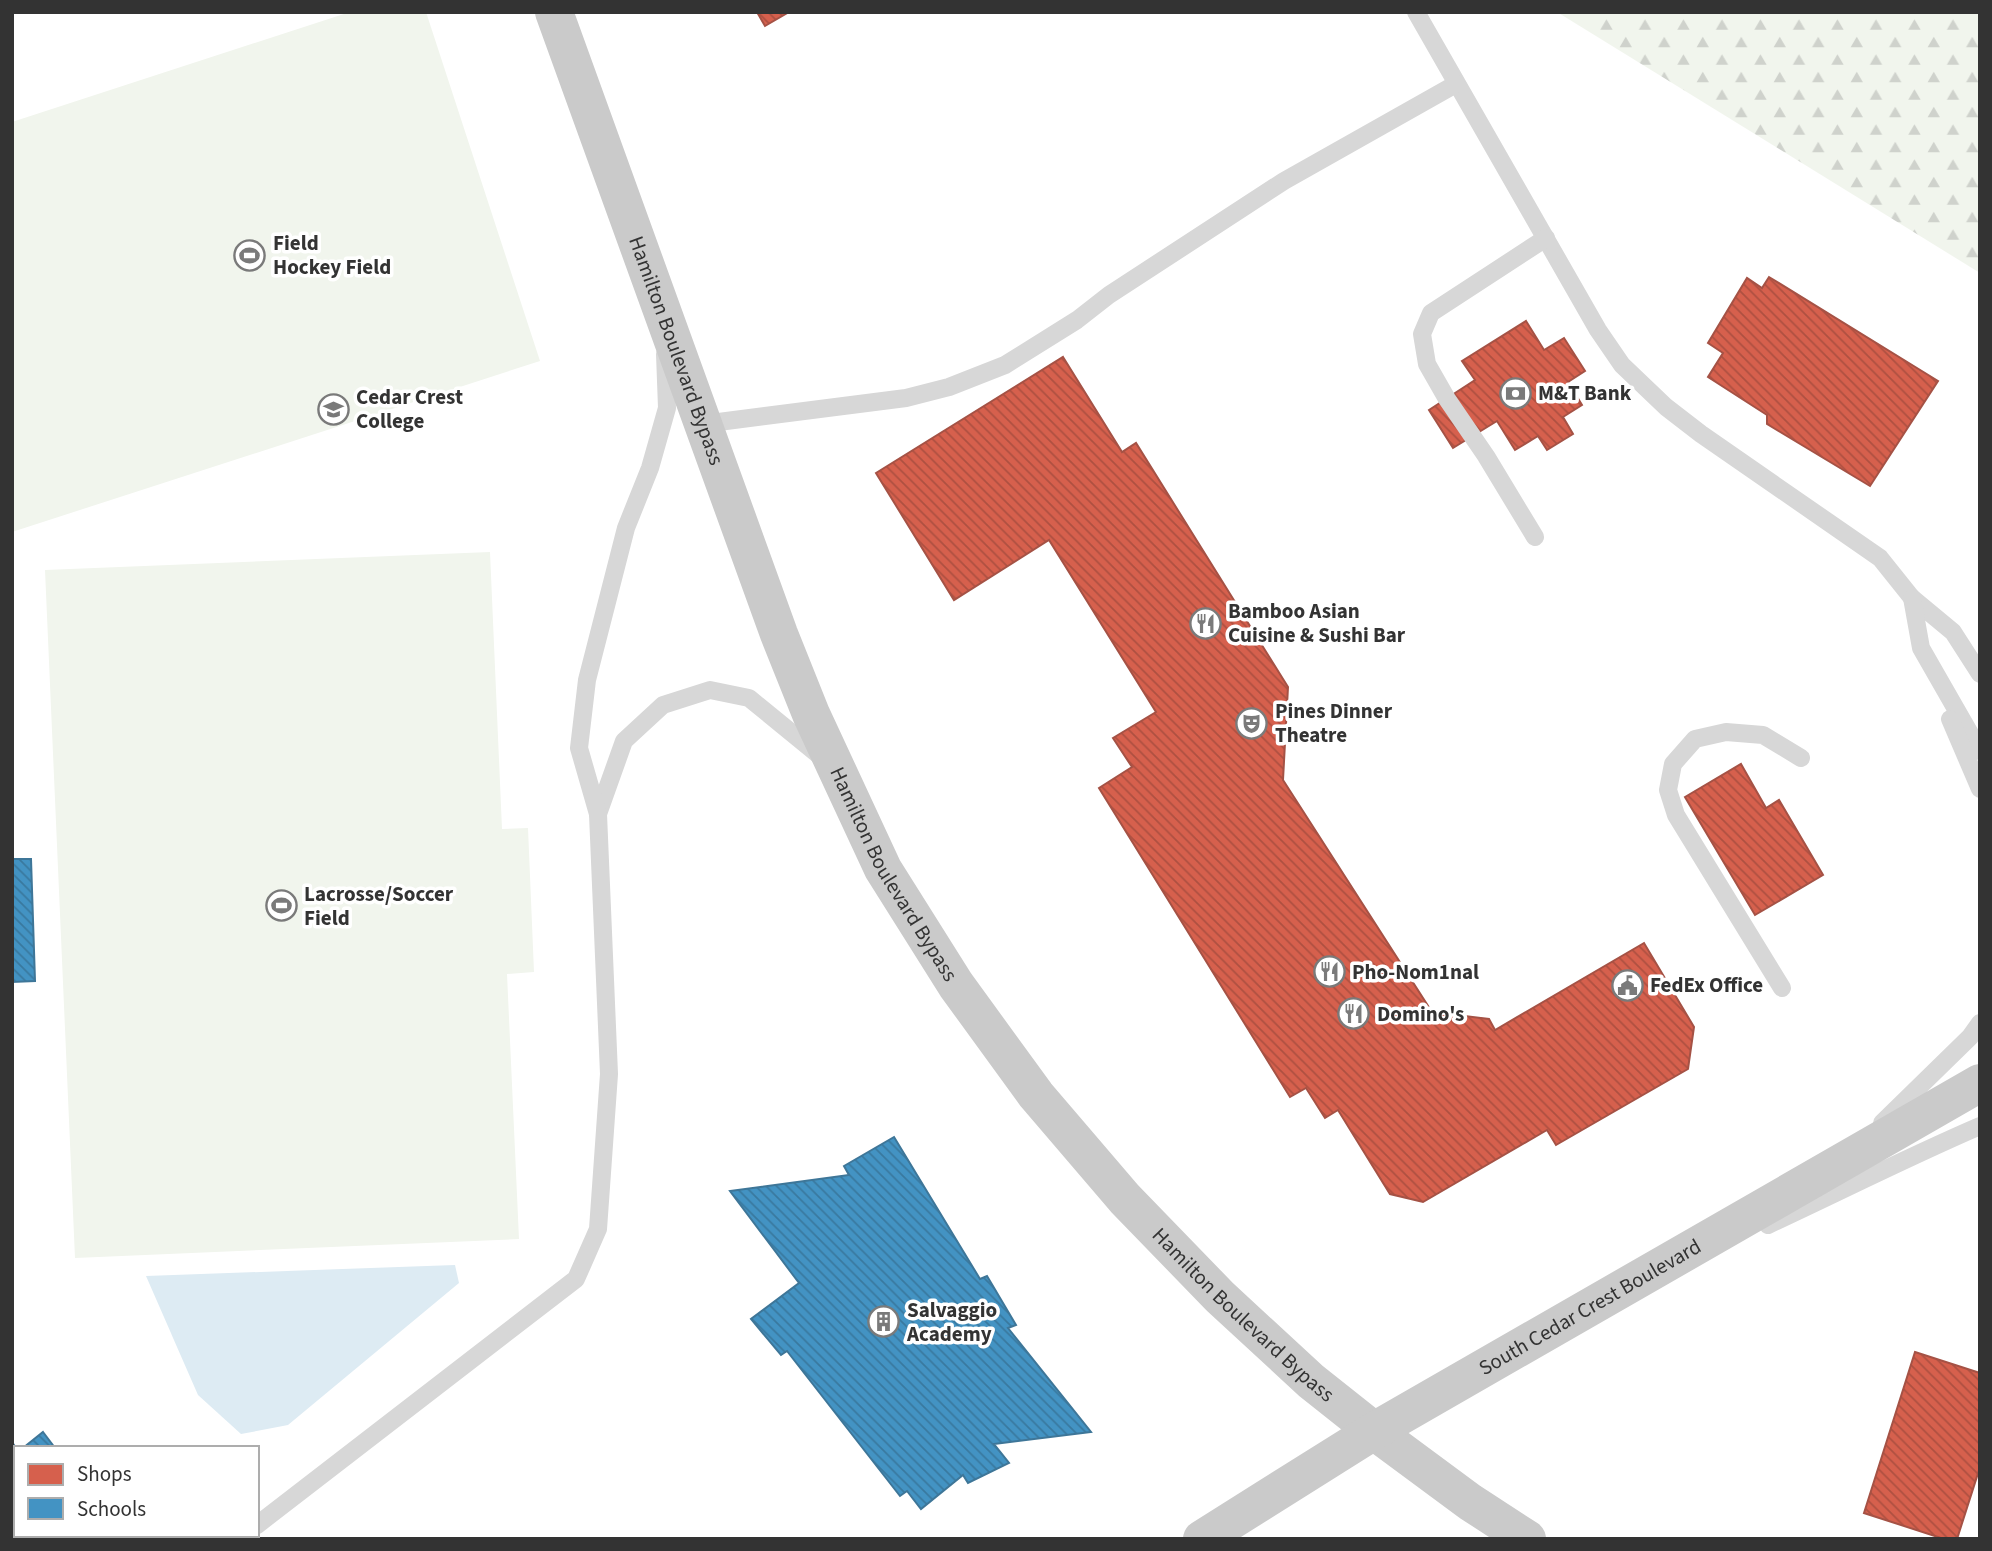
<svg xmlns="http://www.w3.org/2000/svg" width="1992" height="1551" font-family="'Source Sans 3',sans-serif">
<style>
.forest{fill:url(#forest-firs)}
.park{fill:#f1f5ed}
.water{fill:#ddebf3}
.shops{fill:url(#shops-back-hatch);stroke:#a55245;stroke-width:2}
.schools{fill:url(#schools-back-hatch);stroke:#3e7698;stroke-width:2}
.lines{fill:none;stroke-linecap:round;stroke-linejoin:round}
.lane{stroke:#d7d7d7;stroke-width:18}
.primary{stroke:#cacaca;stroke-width:38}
.labels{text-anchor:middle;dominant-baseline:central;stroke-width:7;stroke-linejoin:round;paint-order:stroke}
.poi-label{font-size:21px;font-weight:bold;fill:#333;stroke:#fff;text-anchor:start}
.street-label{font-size:21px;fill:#333;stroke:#fff}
</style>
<defs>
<pattern id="forest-firs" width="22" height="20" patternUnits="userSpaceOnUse" patternTransform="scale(1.75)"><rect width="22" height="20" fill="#f1f5ed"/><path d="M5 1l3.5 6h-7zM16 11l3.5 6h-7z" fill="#cfd2cc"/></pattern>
<pattern id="shops-back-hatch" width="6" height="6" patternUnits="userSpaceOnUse" patternTransform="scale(1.75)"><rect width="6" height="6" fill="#d6604d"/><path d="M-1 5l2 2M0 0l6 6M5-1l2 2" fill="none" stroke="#ae5041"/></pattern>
<pattern id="schools-back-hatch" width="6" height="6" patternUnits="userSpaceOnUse" patternTransform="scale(1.75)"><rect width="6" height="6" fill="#4393c3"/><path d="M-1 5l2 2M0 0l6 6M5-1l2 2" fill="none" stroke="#39799f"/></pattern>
</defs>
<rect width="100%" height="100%" fill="#fff"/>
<polygon class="forest" points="1557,12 1980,12 1980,273"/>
<g class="park">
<polygon points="350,12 426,12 540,361 12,532 12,122"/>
<polygon points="490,552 502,829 528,828 534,972 507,974 519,1239 75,1258 45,570"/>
</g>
<polygon class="water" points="455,1265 459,1283 288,1425 241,1434 198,1395 146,1276"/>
<g class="shops">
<polygon points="757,12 789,12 765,26"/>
<polygon points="1769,277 1938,381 1870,486 1767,424 1767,415 1708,377 1723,353 1708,343 1747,278 1762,288"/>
<polygon points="1526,321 1544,350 1564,338 1585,371 1568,382 1582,405 1563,417 1573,434 1547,450 1538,436 1515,450 1497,421 1453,448 1429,410 1475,380 1462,361"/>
<polygon points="1063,357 1122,452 1136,443 1288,687 1283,780 1432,1012 1489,1019 1495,1030 1644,943 1694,1027 1688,1069 1556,1145 1547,1130 1423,1202 1390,1194 1338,1110 1325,1118 1306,1088 1290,1097 1099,788 1132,767 1113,738 1156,712 1049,540 954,600 876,473"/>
<polygon points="1741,764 1766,808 1779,800 1823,875 1755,915 1685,797"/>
<polygon points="1915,1352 1980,1373 1980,1467 1957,1539 1944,1539 1864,1513"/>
</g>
<g class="schools">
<polygon points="12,859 31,859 35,981 12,982"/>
<polygon points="894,1137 980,1279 987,1276 1016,1325 1008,1328 1091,1432 994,1444 1009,1463 968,1483 963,1475 921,1509 907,1491 900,1496 787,1351 781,1355 751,1319 799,1283 730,1191 849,1175 844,1166"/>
<polygon points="43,1432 55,1448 23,1448"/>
<polygon points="12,1442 16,1448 16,1535 70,1535 72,1539 12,1539"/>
</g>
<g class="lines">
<g class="lane">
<polyline points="1416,12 1598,330 1622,365 1666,407 1701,434 1880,558 1912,598 1953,632 1980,674"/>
<polyline points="703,424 906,398 949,387 1005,365 1077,320 1109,295 1284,181 1456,84"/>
<polyline points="1535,537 1486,456 1447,399 1427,364 1422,334 1431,313 1546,238"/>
<polyline points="1912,598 1921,648 1980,751"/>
<polyline points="1950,719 1980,789"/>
<polyline points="598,814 624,741 663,705 710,690 749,698 820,756"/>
<polyline points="1782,988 1676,815 1668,790 1673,764 1695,739 1726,732 1763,735 1801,758"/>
<polyline points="1882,1123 1970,1037 1980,1023"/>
<path d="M1768,1225C1839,1192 1908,1157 1980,1126"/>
<polyline points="257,1525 576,1279 598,1229 609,1074 598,814 579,748 587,680 626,528 650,468 667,408 665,354"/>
<polyline points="239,1539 244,1535"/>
</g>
<g class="primary">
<path id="s1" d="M554,12L779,634L811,714L883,869L956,985L1036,1095L1125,1199L1220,1297L1311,1381L1374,1431L1470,1502L1527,1539"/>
<path id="s2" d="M1202,1539L1374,1431L1980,1083"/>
</g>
</g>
<defs>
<symbol id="stadium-ring" viewBox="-11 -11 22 22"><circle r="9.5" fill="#fff" stroke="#7a7a7a" stroke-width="1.5"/><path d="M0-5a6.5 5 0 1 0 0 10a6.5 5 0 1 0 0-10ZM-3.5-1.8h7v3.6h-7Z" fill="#7a7a7a"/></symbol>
<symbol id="bank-ring" viewBox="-11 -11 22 22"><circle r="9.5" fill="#fff" stroke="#7a7a7a" stroke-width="1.5"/><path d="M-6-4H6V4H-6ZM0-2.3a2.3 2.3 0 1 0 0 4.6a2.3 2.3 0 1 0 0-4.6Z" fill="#7a7a7a"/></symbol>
<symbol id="university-ring" viewBox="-11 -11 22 22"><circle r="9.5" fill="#fff" stroke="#7a7a7a" stroke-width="1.5"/><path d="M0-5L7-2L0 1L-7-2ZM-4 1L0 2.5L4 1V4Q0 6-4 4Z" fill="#7a7a7a"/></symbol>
<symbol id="restaurant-ring" viewBox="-11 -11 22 22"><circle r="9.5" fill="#fff" stroke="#7a7a7a" stroke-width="1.5"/><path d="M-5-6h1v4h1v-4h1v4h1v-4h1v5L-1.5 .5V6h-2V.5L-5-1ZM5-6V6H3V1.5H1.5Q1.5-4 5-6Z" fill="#7a7a7a"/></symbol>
<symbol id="theatre-ring" viewBox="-11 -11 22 22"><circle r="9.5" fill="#fff" stroke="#7a7a7a" stroke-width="1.5"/><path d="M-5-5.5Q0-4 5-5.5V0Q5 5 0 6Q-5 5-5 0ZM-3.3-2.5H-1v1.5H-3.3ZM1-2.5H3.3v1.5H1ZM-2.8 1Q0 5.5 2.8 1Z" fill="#7a7a7a"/></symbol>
<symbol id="civic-ring" viewBox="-11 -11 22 22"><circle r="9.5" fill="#fff" stroke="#7a7a7a" stroke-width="1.5"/><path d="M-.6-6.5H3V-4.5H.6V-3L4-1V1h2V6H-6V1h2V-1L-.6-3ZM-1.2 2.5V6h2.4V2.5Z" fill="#7a7a7a"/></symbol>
<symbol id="building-ring" viewBox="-11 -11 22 22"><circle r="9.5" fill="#fff" stroke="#7a7a7a" stroke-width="1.5"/><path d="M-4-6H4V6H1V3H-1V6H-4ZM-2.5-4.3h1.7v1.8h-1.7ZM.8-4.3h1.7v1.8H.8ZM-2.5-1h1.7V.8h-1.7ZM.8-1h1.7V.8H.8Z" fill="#7a7a7a"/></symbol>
</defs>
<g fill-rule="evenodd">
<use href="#stadium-ring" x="232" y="238" width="35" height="35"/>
<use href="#bank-ring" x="1498" y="376" width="35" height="35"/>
<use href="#university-ring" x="316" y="392" width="35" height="35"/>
<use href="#restaurant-ring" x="1188" y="606" width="35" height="35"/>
<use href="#theatre-ring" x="1234" y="706" width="35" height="35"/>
<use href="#stadium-ring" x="264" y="888" width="35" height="35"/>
<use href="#restaurant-ring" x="1312" y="954" width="35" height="35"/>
<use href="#civic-ring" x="1610" y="968" width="35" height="35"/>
<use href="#restaurant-ring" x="1336" y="996" width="35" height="35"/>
<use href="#building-ring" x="866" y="1304" width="35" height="35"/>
</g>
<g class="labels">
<g class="poi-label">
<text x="273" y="243">Field<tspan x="273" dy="24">Hockey Field</tspan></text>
<text x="1538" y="393">M&amp;T Bank</text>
<text x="356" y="397">Cedar Crest<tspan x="356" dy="24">College</tspan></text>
<text x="1228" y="611">Bamboo Asian<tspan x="1228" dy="24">Cuisine &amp; Sushi Bar</tspan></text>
<text x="1275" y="711">Pines Dinner<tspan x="1275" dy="24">Theatre</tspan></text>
<text x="304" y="894">Lacrosse/Soccer<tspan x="304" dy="24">Field</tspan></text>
<text x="1352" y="972">Pho-Nom1nal</text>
<text x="1650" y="985">FedEx Office</text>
<text x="1377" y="1014">Domino's</text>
<text x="907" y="1310">Salvaggio<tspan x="907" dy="24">Academy</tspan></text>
</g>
<g class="street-label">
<text stroke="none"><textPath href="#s1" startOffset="360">Hamilton Boulevard Bypass</textPath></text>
<text stroke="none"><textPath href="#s1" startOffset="928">Hamilton Boulevard Bypass</textPath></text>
<text stroke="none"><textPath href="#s2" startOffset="452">South Cedar Crest Boulevard</textPath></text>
<text stroke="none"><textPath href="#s1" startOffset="1494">Hamilton Boulevard Bypass</textPath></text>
</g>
</g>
<rect width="1992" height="1551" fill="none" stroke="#333333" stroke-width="28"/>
<rect x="14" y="1446" width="245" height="91" fill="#ffffff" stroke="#adadad" stroke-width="2"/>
<rect x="28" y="1464" width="35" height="21" fill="#d6604d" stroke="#adadad" stroke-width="2"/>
<text x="77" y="1481" font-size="21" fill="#333333">Shops</text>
<rect x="28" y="1498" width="35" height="21" fill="#4393c3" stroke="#adadad" stroke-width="2"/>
<text x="77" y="1516" font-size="21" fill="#333333">Schools</text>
</svg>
